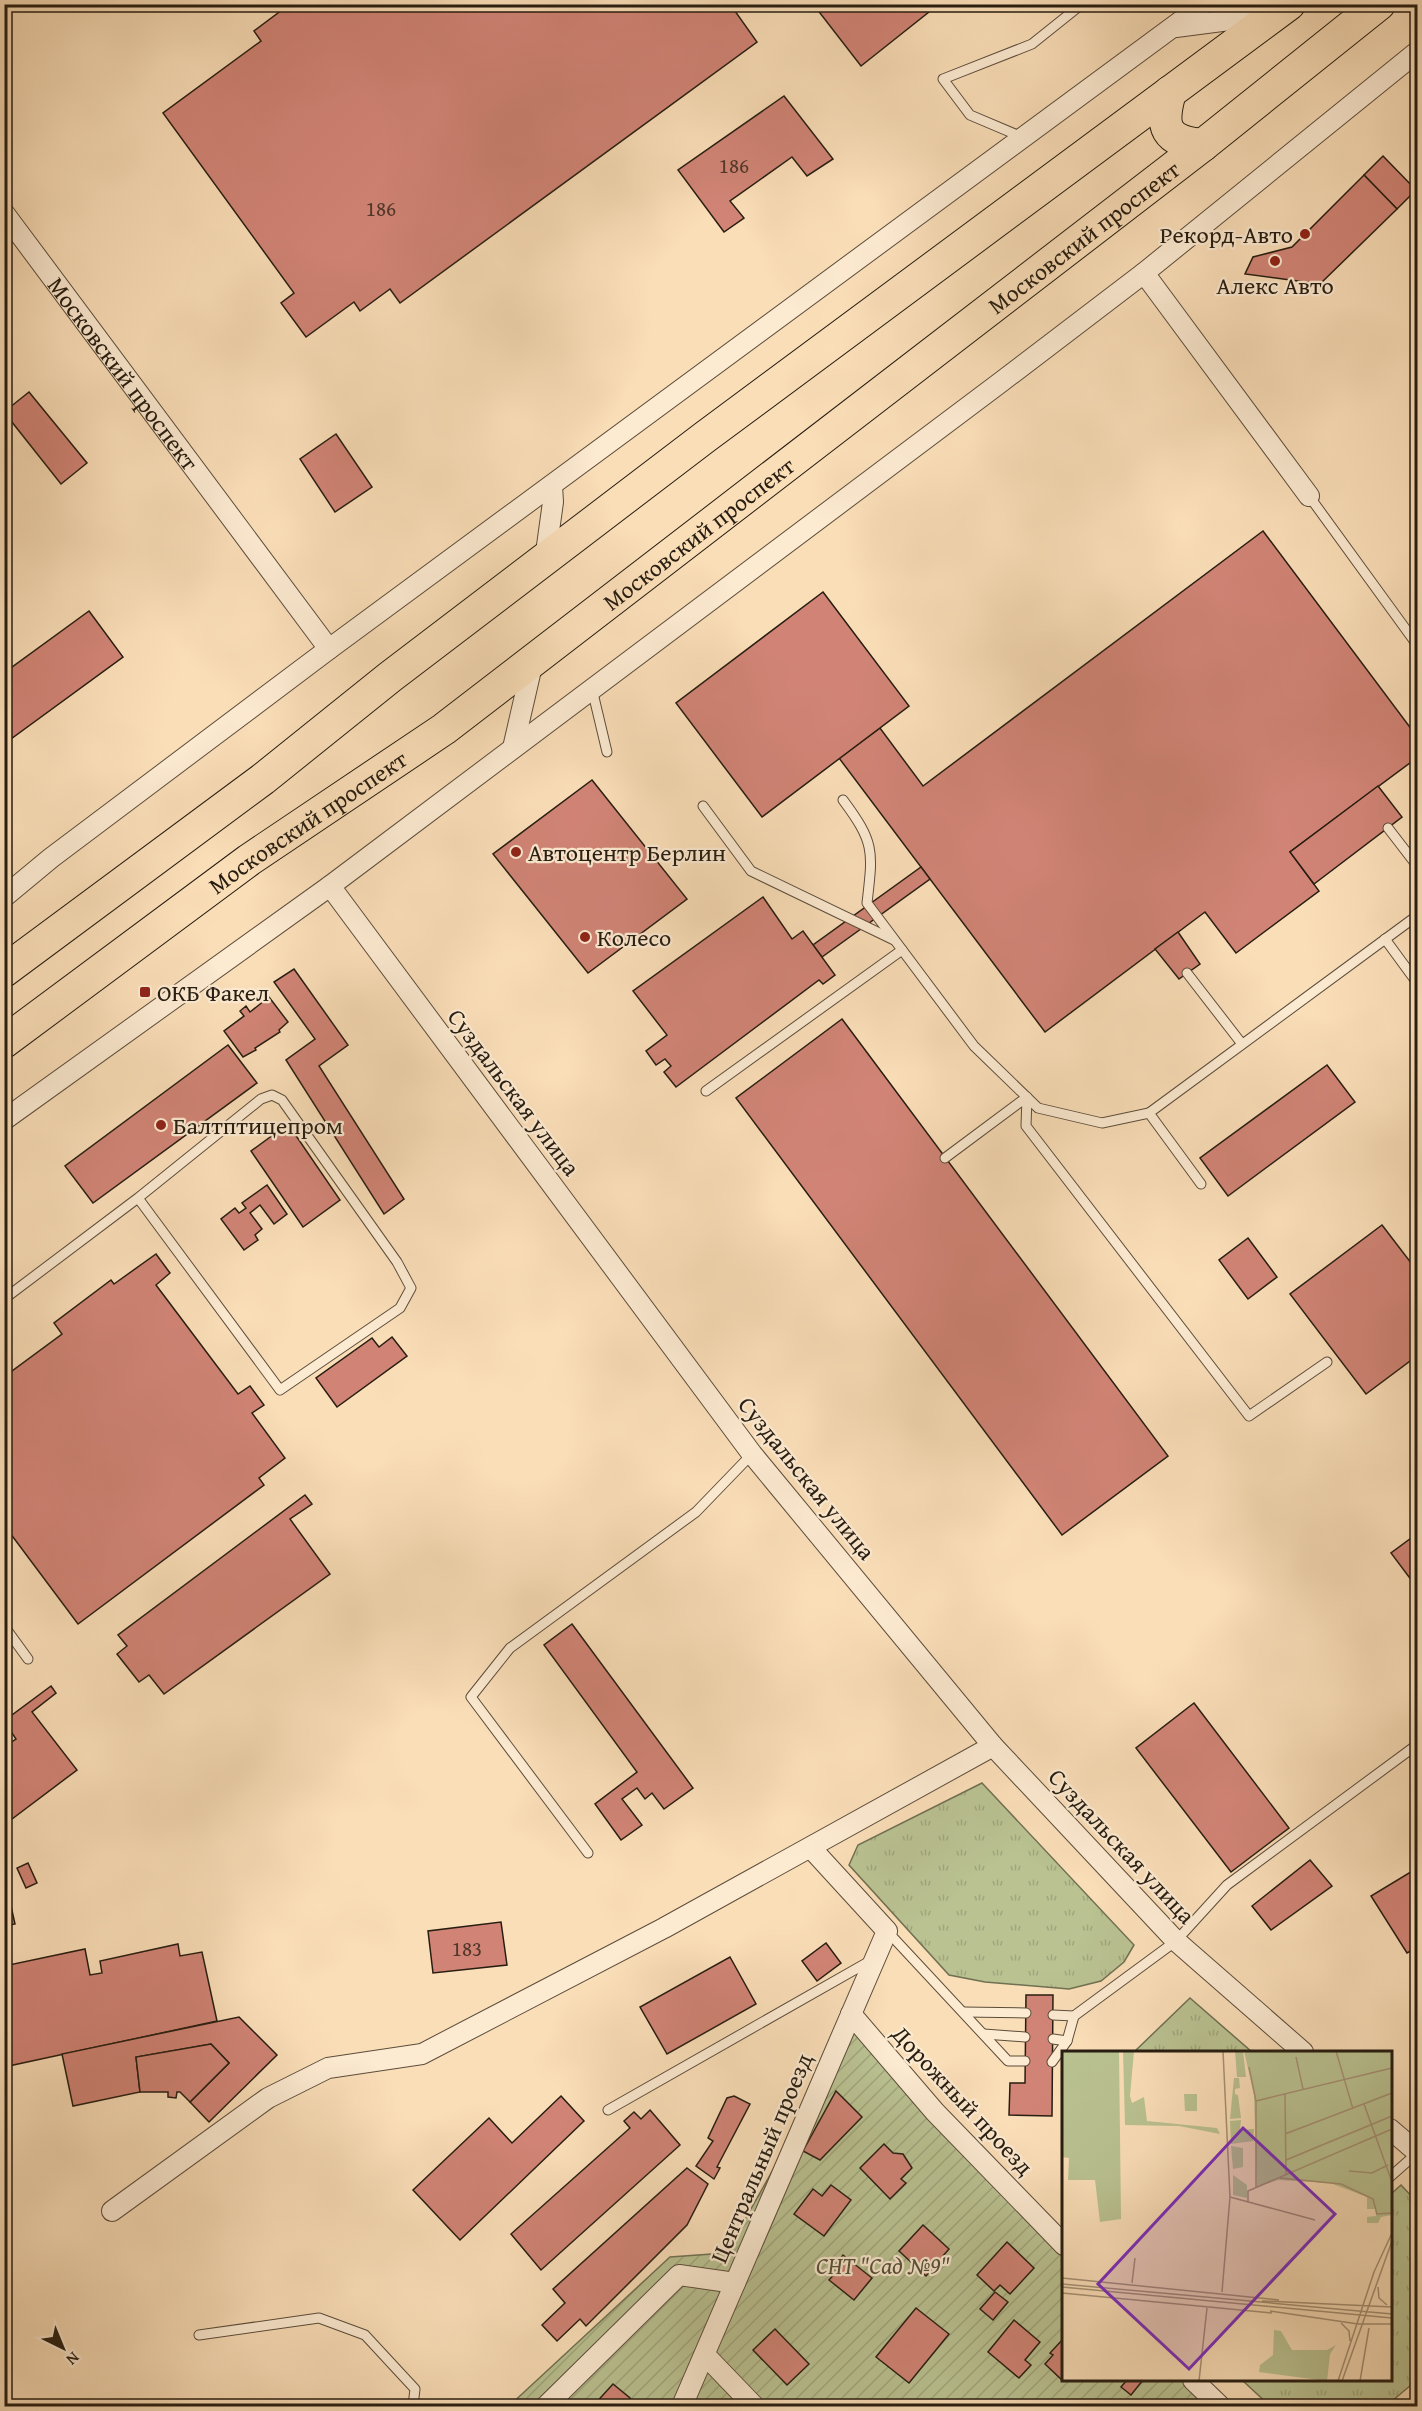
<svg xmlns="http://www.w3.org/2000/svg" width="1422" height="2411" font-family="'Gentium Book Plus',serif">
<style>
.grass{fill:url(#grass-tufts);stroke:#707052;stroke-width:1.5}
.garden{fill:url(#garden-furrows);stroke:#707052;stroke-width:1.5}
.building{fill:#d18476;stroke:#271d11;stroke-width:1.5}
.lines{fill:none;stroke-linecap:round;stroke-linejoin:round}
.lane-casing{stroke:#5c4d3b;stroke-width:11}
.street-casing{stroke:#5c4d3b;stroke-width:22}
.primary-casing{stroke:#271d11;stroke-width:34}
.lane{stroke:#fcead1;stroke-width:9}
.street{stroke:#fcead1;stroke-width:20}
.primary{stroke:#fadeb8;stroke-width:32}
.poi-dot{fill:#8f2418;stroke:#fcead1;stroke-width:2}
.labels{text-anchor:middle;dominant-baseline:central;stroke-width:4.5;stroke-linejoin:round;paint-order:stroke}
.number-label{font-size:21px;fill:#52372a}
.poi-label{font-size:24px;fill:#271d11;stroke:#fcead1;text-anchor:start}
.street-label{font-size:24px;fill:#271d11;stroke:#fcead1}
.park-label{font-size:24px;font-style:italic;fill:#534f38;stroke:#fcead1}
.inset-road{fill:none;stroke:#a69175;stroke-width:1.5}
.view{fill:#7b2cbf;fill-opacity:0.15;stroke:#7b2cbf;stroke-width:3}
.inset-edge{fill:none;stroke:#271d11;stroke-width:3}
</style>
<defs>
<pattern id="grass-tufts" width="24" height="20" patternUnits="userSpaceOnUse" patternTransform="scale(1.5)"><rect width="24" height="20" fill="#bac292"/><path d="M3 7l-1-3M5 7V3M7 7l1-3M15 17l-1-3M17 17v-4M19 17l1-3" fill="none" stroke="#a0a67d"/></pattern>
<pattern id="garden-furrows" width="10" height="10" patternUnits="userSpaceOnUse" patternTransform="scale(1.5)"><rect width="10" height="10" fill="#bac292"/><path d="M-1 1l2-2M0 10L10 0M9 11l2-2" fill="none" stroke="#a0a67d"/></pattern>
</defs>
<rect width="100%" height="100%" fill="#fadeb8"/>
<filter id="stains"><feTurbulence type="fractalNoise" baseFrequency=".00333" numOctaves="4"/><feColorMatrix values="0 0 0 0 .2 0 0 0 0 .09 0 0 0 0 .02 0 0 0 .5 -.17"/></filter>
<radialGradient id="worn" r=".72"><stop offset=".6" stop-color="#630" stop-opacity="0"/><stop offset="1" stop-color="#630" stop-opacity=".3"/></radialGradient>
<g class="grass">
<polygon points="982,1783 1134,1945 1124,1962 1101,1981 1069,1989 985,1982 949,1975 849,1865 858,1845"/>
<polygon points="1190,1998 1252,2052 1134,2052"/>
<polygon points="1401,2185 1417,2202 1417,2380 1386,2406 1270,2406 1242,2380 1390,2380 1391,2194"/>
</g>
<polygon class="garden" points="852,2030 1063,2247 1064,2380 1192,2380 1218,2406 509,2406 670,2257 726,2253"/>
<g class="building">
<polygon points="290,4 730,4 757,42 400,303 390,289 360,311 354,302 306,337 281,303 294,293 163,113 261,41 254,31"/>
<polygon points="813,4 939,4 861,66"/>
<polygon points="784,96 833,159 807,176 792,157 730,201 744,218 724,232 678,170"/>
<polygon points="1383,156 1416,190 1397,209 1364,175"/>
<polygon points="1364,175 1397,209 1320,284 1245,274 1253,257 1292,247"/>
<polygon points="29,392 87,463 61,484 4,412"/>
<polygon points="336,434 372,487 335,512 300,459"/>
<polygon points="1263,531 1418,738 1418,757 1290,852 1319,891 1236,953 1205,912 1045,1032 839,758 880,728 923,786"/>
<polygon points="823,592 909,706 762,817 676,703"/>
<polygon points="89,611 123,657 4,744 4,673"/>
<polygon points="592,780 687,899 588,973 493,854"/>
<polygon points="1378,786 1402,817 1314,884 1290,852"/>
<polygon points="921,867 930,879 822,957 813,945"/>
<polygon points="763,897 792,939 803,931 835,975 823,984 819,980 676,1087 664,1072 671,1066 665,1059 656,1065 646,1051 667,1035 633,991"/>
<polygon points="1178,932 1200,964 1179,979 1155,949"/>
<polygon points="294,969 348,1045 319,1066 404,1199 384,1214 286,1060 315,1039 274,982"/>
<polygon points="269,997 288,1022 279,1030 280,1032 255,1048 256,1050 243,1057 224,1031 244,1016 240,1011 246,1006 250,1012"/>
<polygon points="842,1019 1168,1456 1062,1535 736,1098"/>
<polygon points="228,1045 257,1083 93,1203 65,1166"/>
<polygon points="1327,1065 1355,1102 1228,1196 1200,1158"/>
<polygon points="288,1124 340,1200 303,1227 251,1151"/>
<polygon points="267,1185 287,1214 274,1224 260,1205 250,1213 262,1229 255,1235 258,1240 244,1250 221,1219 235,1208 239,1213 246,1208 242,1203"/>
<polygon points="1382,1225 1418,1272 1418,1355 1366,1394 1290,1294"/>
<polygon points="1248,1238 1277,1277 1248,1299 1219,1260"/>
<polygon points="156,1254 170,1273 156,1285 238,1394 250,1386 264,1405 252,1413 285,1458 259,1478 264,1485 78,1624 4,1525 4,1377 62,1334 54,1323 111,1280 114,1284"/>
<polygon points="392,1337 407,1356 337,1407 316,1378 372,1338 379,1347"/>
<polygon points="305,1495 312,1504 290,1519 330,1574 164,1694 149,1675 139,1682 117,1654 127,1646 118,1635"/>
<polygon points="1418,1533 1418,1589 1391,1553"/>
<polygon points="572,1624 693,1788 664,1809 652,1793 645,1799 637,1788 622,1799 642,1825 621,1840 595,1804 637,1772 544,1645"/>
<polygon points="51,1686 56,1693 32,1712 77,1770 4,1825 4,1747 16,1739 4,1721"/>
<polygon points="1194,1703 1289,1828 1231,1872 1136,1748"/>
<polygon points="1310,1860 1332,1886 1271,1930 1252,1906"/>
<polygon points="28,1863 37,1883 26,1888 17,1868"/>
<polygon points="1414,1870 1418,1875 1418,1947 1407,1953 1371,1896"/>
<polygon points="8,1893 15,1924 4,1926 4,1894"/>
<polygon points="501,1922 507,1965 433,1973 428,1931"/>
<polygon points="826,1943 841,1963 817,1981 802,1961"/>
<polygon points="178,1944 180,1956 202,1952 217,2021 4,2067 4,1966 85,1949 90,1975 102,1973 100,1961"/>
<polygon points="730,1957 756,2004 667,2054 640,2007"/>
<polygon points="1026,1995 1053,1995 1052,2116 1009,2115 1010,2083 1025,2083"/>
<polygon points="239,2017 277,2055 209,2122 190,2102 229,2063 211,2044 136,2057 140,2092 73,2106 62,2054"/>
<polygon points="211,2044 229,2063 190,2102 180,2092 177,2092 176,2098 168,2097 168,2092 140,2092 136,2057"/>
<polygon points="836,2091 862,2117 820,2160 803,2151"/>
<polygon points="561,2096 584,2121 460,2240 413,2190 489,2118 512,2143"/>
<polygon points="734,2096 750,2104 717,2167 720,2168 714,2179 696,2166 713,2141 708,2138 727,2098"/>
<polygon points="650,2110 680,2145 541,2270 511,2234 630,2128 624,2121 634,2112 641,2119"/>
<polygon points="884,2144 893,2153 903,2154 912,2168 901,2179 906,2183 890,2199 860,2168"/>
<polygon points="687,2168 708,2184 687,2225 586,2326 580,2319 557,2341 542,2325 565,2303 553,2289"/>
<polygon points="831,2185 851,2200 824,2236 794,2214 813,2189 822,2196"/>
<polygon points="923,2225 949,2249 942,2257 945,2261 938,2269 935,2266 926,2276 899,2251"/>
<polygon points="1007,2242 1034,2268 1010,2294 1000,2285 994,2291 977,2275"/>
<polygon points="843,2255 872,2278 854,2300 829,2280 837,2271 833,2268"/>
<polygon points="995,2292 1008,2302 993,2320 980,2309"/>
<polygon points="916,2308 949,2334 909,2383 876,2357"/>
<polygon points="1014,2320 1040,2342 1025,2360 1031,2365 1019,2378 988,2352"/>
<polygon points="775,2329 809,2364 787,2385 753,2350"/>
<polygon points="1064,2338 1064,2379 1062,2380 1045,2364 1053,2355 1050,2353"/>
<polygon points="1127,2380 1143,2380 1131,2395 1121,2387"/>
<polygon points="613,2384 630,2398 632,2406 593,2406"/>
</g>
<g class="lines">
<defs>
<g id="lane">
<polyline points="1022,137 970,115 943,79 1032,44 1082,4"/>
<polyline points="1309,496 1418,646"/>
<polyline points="592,689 607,752"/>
<path d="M843,800C875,843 873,851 867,903L974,1046L1038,1108L1102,1123L1149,1113"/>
<polyline points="703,806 751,871 894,940"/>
<polyline points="1388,828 1418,867"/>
<polyline points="1385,939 1418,984"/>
<polyline points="1187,973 1242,1044"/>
<polyline points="706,1091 902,950"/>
<polyline points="945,1158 1027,1097 1026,1126 1249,1416 1327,1362"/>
<polyline points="1201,1184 1149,1113 1418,915"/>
<polyline points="4,1299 138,1198 261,1099 272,1095 282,1100 397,1262 411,1288 400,1308 280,1390 138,1198"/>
<polyline points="4,1626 28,1659"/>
<polyline points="588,1853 471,1697 510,1648 696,1512 752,1454"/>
<polyline points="887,1931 1008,2061 1025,2061"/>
<polyline points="963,2012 1026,2013"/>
<polyline points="1053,2015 1074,2016 1176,1941 1227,1885 1418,1744"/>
<polyline points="984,2034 1025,2037"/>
<polyline points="1053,2039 1067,2041"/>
<polyline points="1052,2062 1067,2041 1074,2016"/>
<polyline points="608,2110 870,1961"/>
<polyline points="1390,2177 1417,2153"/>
<polyline points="199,2335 319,2318 365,2335 415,2389 413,2406"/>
</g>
<g id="street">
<polyline points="1176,27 1268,15"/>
<path id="s1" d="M4,213L329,649"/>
<polyline points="1144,273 1309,496"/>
<polyline points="545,560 553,502 552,486"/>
<polyline points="513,748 533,661"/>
<polyline points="330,886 752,1454 993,1746 1176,1941 1303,2052"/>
<polyline points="4,897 51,858 329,649 1204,4"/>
<polyline points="4,1120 330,886 1001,382 1144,273 1418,51"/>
<polyline points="851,2014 935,2112 1064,2245"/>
<polyline points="1390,2129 1418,2153"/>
<polyline points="112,2211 268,2098 328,2068 422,2054 664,1928 993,1746"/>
<polyline points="705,2355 754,2406"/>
<polyline points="1193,2380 1220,2406"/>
<polyline points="546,2406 679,2275 735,2283"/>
<polyline points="682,2406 887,1931 811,1848"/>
</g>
<g id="primary">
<path d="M1170,92C1160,128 1165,141 1203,145"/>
<polyline points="4,971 263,779 390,677 705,437 1289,4"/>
<path id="s2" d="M4,1042L249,860L444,729L1203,145L1379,4"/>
</g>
</defs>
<use href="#lane" class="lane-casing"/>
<use href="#street" class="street-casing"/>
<use href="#primary" class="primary-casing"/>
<use href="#lane" class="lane"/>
<use href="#street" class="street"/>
<use href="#primary" class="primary"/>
</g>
<g class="poi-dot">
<circle cx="1305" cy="234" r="6"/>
<circle cx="1275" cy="261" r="6"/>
<circle cx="516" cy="852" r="6"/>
<circle cx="585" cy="937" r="6"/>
<rect x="139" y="986" width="12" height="12" rx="3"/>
<circle cx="161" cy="1125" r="6"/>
</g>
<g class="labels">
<g class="number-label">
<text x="734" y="165">186</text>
<text x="381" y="208">186</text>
<text x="467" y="1948">183</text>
</g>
<g class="poi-label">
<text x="1293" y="234" text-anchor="end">Рекорд-Авто</text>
<text x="1275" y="285" text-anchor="middle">Алекс Авто</text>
<text x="528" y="852">Автоцентр Берлин</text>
<text x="597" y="937">Колесо</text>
<text x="157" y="992">ОКБ Факел</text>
<text x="173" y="1125">Балтптицепром</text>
</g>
<g class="street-label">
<text stroke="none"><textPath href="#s2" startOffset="1347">Московский проспект</textPath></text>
<text stroke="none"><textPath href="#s1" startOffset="200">Московский проспект</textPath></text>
<text stroke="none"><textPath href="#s2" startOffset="861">Московский проспект</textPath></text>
<text stroke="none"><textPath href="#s2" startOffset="375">Московский проспект</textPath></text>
<text transform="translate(514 1092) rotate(53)">Суздальская улица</text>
<text transform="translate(807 1478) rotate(51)">Суздальская улица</text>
<text transform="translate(1122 1846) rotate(47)">Суздальская улица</text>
<text transform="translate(963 2100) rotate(47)">Дорожный проезд</text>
<text transform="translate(761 2158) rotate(-67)">Центральный проезд</text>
</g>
<g class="park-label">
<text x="883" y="2265">СНТ "Сад №9"</text>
</g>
</g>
<g transform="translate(1062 2051)">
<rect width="330" height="330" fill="#fadeb8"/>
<path d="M57,0L59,168L38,171L33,129H6L7,107L0,106V1ZM172,27H177L178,37L173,38V43L176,44L179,67L168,68ZM179,69L178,79L192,78L191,90L169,93L168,70ZM169,95L181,97V116L171,118ZM171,124L185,134V147L171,144Z" fill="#bac292"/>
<path d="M61,0H72L68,45L70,52L82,46L85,70L155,77L158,83L117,75L63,74ZM173,0H181L184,26H175ZM0,53L9,66L7,78L13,95L0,100ZM212,279L219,280L230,299H265L274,294L268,303L265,330L197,321L198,314L211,304Z" fill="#bac292"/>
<path d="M122,43H135V60H123Z" fill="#bac292"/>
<path d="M182,0H330V164L319,166L316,172H305V166L314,165L313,158H305V146L268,132L216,129L195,136L192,44Z" fill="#bac292"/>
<path class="inset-road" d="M274,0L291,58M234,6L241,38M187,16L194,50V137M223,42L224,124M194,50L330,17M302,53L330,131M223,83L330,42M224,109L330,65M287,120L310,122L326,114M218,127L279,133L311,148L315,163L330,162M168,146L253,169M186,150V140L330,78M0,227L217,249M70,232L73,207M0,233L330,263M0,236L330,267M316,236L317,247L325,254M160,241L168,146L161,0M0,242L210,262M200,250L330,256M208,260L296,273H330M279,272L287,280L288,290M137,330L145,257M276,330L312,221L330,182M280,330L330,190M298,330L307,277"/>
<path class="view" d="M181,77L273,163L127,318L36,233Z"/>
<rect width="330" height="330" class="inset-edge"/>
</g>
<rect width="1422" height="2411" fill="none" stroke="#fadeb8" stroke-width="24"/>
<rect x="6" y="6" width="1410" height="2399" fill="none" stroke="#271d11" stroke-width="3"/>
<rect x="12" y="12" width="1398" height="2387" fill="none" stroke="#271d11" stroke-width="1.5"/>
<g transform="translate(63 2348) rotate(137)" stroke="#fcead1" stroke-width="4.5" paint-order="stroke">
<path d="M0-4.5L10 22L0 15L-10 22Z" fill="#271d11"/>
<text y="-9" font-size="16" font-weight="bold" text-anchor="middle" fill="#271d11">N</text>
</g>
<rect width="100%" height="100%" filter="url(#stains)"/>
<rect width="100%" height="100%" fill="url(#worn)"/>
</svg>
